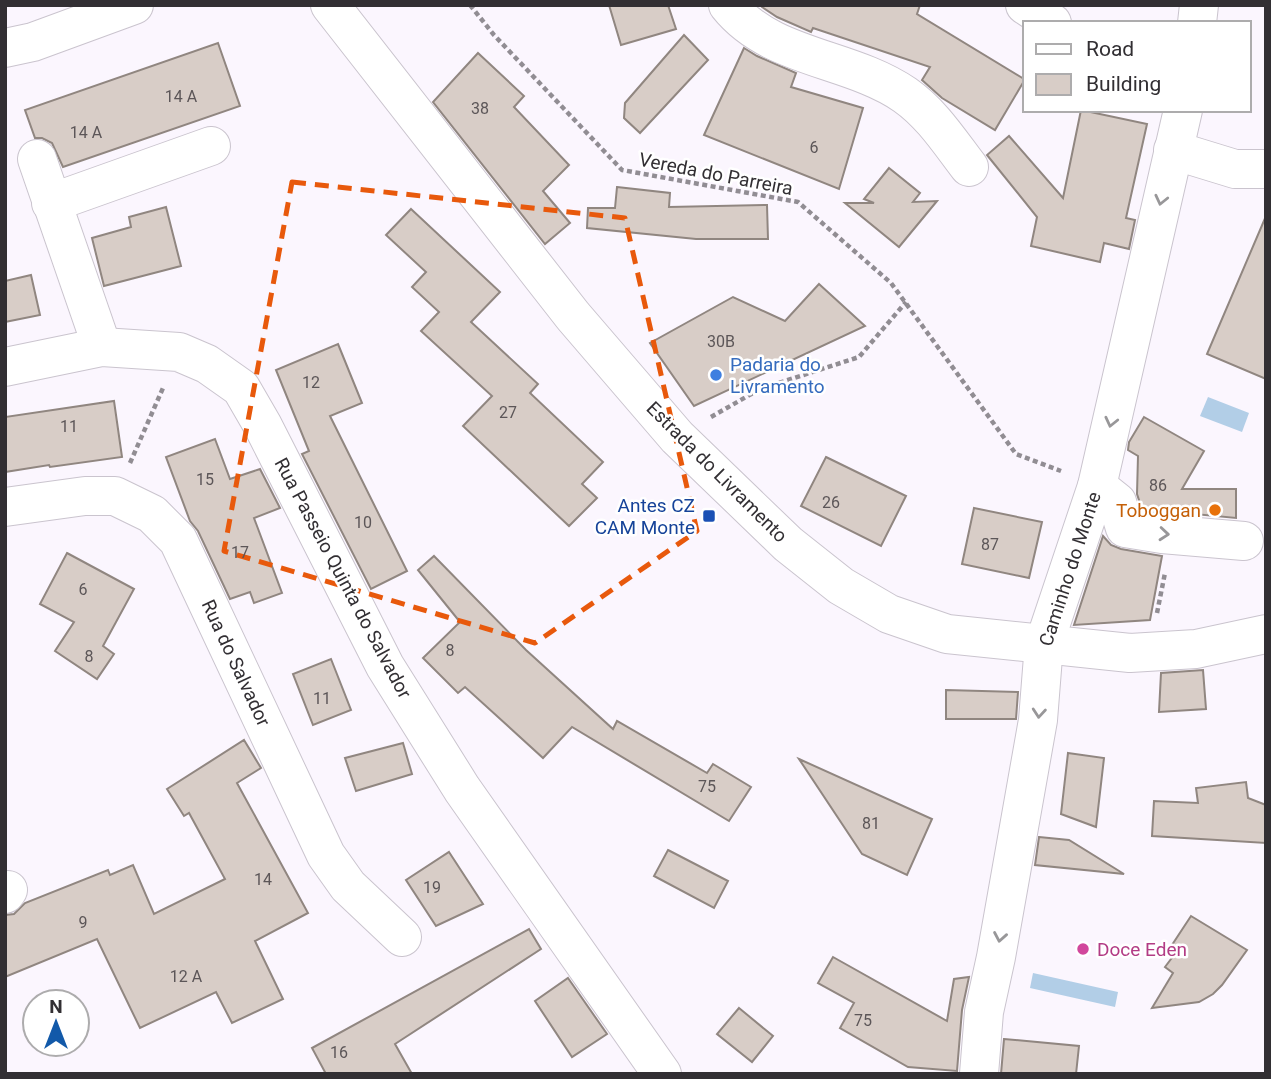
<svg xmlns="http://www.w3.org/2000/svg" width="1271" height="1079" font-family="Roboto,sans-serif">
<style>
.water{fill:#b2cee7}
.building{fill:#d8cdc7;stroke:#908680;stroke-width:2}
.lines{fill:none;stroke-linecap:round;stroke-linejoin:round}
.minor-casing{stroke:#cac4ce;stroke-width:40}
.path{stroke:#918d93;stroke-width:4.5;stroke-dasharray:5 3.5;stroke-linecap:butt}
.minor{stroke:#fff;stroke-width:38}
.oneway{stroke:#989799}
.marked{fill:none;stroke:#e8590c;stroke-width:5;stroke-dasharray:14 9;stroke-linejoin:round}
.shop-dot{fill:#3f7fe0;stroke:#fff;stroke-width:2.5}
.food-dot{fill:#e8710a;stroke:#fff;stroke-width:2.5}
.transit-dot{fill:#1a4fb4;stroke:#fff;stroke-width:2.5}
.hotel-dot{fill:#d1479c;stroke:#fff;stroke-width:2.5}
.labels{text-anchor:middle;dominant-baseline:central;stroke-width:5;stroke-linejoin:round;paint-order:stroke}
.number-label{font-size:16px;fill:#5c5658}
.street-label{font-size:19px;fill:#322f33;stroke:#fff}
.shop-label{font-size:19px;fill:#366cbe;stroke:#fff;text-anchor:start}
.transit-label{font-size:19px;fill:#164399;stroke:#fff;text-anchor:end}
.food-label{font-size:19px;fill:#c56008;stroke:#fff;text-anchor:end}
.hotel-label{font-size:19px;fill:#b23c85;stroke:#fff;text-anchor:start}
</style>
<rect width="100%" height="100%" fill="#fbf6fe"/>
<g class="water">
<polygon points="1208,397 1249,413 1242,432 1200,416"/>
<polygon points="1033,973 1118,992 1115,1007 1030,988"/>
</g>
<g class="building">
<polygon points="609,5 668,5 676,29 621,45"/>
<polygon points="762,5 920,5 917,14 1024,79 1024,81 995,130 942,98 922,80 930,67 813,28 811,32 777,17 762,7"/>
<polygon points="684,35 708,60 640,133 624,118 625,103"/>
<polygon points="218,43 240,106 63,167 52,143 42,138 35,138 25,110"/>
<polygon points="744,48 757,56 796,73 791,87 863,108 839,189 704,135"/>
<polygon points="478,53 524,96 514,107 569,165 543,191 570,223 545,244 433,102"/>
<polygon points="1081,110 1147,124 1126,218 1135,220 1129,249 1104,243 1100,262 1031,246 1037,217 987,155 1009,136 1063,198"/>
<polygon points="889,168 920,193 913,202 937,201 899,247 845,203 874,203 864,199"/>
<polygon points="617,187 670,193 669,207 767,205 768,239 696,239 587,228 588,208 615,208"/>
<polygon points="166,207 181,266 104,286 92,238 131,227 129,217"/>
<polygon points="411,209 500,292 471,322 538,384 530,393 603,462 582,484 597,498 569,526 463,426 492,396 421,331 439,312 412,287 426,272 386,235"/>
<polygon points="1266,216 1266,379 1207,354"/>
<polygon points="31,275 40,315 5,322 5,281"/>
<polygon points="819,284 865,326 694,406 650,343 733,297 785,321"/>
<polygon points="338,344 362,403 330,416 407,571 371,589 302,454 309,451 276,370"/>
<polygon points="114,401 122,457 50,467 49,465 5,472 5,417"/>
<polygon points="1144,417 1204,451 1182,489 1236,489 1236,518 1142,509 1137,494 1138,456 1128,450 1129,442"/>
<polygon points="215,439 230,479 260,469 280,508 254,518 282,593 254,603 250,592 230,599 198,531 190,521 166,457"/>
<polygon points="826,457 906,496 881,546 801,506"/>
<polygon points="974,508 1042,522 1029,578 962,564"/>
<polygon points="1103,536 1111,545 1121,549 1162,556 1150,620 1074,625"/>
<polygon points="67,553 134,589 103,646 114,654 97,679 55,651 74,622 40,604"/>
<polygon points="434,556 526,650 613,729 617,721 707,773 713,764 751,787 729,821 572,727 543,758 465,687 458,693 423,658 460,622 418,570"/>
<polygon points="331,659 351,710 313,725 293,674"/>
<polygon points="1203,670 1206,709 1159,712 1161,673"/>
<polygon points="946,690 1018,692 1016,719 946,719"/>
<polygon points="244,740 261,768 237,783 308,913 255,941 283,999 232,1023 216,992 140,1028 97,939 5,977 5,915 14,914 25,903 108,870 110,875 133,865 154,914 225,879 189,813 184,816 167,789"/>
<polygon points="403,743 412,774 356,791 345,758"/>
<polygon points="1068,753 1104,758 1096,827 1061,814"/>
<polygon points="799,759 932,819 907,875 862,854"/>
<polygon points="1246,782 1248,798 1266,805 1266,843 1152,836 1154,801 1198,803 1196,788"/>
<polygon points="1039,837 1069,840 1124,874 1035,865"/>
<polygon points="668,850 728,881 714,908 654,876"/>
<polygon points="449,852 483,904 436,926 406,880"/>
<polygon points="1191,916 1247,950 1222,985 1213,994 1199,1002 1152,1008 1173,973 1165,967 1174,955 1168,951"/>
<polygon points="529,929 541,949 395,1044 412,1074 326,1074 312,1048"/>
<polygon points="833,957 947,1021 954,979 969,977 962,1010 957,1071 908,1067 840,1028 854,1003 818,983"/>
<polygon points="568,978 607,1034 572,1057 535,1001"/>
<polygon points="739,1008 773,1036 752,1062 717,1034"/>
<polygon points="1004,1039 1079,1046 1076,1074 1001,1074"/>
</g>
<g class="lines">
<defs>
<g id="minor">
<polyline points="330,5 573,316 677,437 788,544 841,586 889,614 947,634 1130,653 1196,649 1266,634"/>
<path d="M728,5C771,59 850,57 905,95C932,114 949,141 969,167"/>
<polyline points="1025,5 1052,23"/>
<polyline points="1197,23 1199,5"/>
<polyline points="5,48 33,42 134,5"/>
<polyline points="1173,150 1235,169 1266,169"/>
<polyline points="37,159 102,347"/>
<polyline points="51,203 211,146"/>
<polyline points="5,367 102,347 179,352 207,364 241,388 263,426 385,666 462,789 662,1074"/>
<polyline points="1097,486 1117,502 1125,528 1162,534 1244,541"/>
<polyline points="5,507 85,496 115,496 152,514 178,540 326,855 348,886 402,937"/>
<polyline points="5,894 8,890"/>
<polyline points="979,1074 984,1012 996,957 1038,720 1044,644 1097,486 1183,110"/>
</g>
</defs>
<use href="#minor" class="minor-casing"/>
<g class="path">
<polyline points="470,5 494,35 622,170 798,202 891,283 1016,454 1061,471"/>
<polyline points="711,417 760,389 859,357 906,302"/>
<polyline points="130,463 163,388"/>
<polyline points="1157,613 1165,573"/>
</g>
<use href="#minor" class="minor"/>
</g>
<defs><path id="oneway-chevron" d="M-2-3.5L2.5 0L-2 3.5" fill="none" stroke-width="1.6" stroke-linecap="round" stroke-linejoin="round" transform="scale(1.75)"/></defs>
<g class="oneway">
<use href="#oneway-chevron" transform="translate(1161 200) rotate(103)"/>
<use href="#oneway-chevron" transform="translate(1111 422) rotate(103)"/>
<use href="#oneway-chevron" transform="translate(1164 534) rotate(5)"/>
<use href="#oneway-chevron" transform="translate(1039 713) rotate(95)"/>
<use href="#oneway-chevron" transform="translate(1000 937) rotate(100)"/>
</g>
<path class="marked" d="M292,182L625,218L697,531L535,643L224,551Z"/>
<circle class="shop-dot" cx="716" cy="375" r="7"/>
<circle class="food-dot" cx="1215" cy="510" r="7"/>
<rect class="transit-dot" x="702" y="509" width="14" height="14" rx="3.5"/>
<circle class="hotel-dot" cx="1083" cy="949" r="7"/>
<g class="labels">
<g class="number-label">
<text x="181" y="96">14 A</text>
<text x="480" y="108">38</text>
<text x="86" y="132">14 A</text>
<text x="814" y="147">6</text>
<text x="721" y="341">30B</text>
<text x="311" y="382">12</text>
<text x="508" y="412">27</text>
<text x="69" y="426">11</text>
<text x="205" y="479">15</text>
<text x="1158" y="485">86</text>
<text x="831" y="502">26</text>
<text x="363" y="522">10</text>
<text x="990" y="544">87</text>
<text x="240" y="552">17</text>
<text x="83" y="589">6</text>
<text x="450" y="650">8</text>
<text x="89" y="656">8</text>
<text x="322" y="698">11</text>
<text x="707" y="786">75</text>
<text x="871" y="823">81</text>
<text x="263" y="879">14</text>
<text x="432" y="887">19</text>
<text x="83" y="922">9</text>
<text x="186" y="976">12 A</text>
<text x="863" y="1020">75</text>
<text x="339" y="1052">16</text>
</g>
<g class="street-label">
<text transform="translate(716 174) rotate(11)">Vereda do Parreira</text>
<text transform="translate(717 472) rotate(45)">Estrada do Livramento</text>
<text transform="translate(1070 569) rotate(-72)">Caminho do Monte</text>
<text transform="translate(343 578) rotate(62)">Rua Passeio Quinta do Salvador</text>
<text transform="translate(236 663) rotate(65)">Rua do Salvador</text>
</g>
<g class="shop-label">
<text x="730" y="364">Padaria do<tspan x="730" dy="22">Livramento</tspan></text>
</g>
<g class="transit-label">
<text x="695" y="505">Antes CZ<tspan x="695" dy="22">CAM Monte</tspan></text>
</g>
<g class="food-label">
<text x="1201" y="510">Toboggan</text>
</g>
<g class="hotel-label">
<text x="1097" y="949">Doce Eden</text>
</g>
</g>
<rect width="1271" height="1079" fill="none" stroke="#322f33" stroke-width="14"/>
<rect x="1023" y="21" width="228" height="91" fill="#ffffff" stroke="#adacad" stroke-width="2"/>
<rect x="1036" y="44" width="35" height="10" fill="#ffffff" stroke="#adacad" stroke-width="2"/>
<text x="1086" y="56" font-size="21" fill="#322f33">Road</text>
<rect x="1036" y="74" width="35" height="21" fill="#d8cdc7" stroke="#adacad" stroke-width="2"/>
<text x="1086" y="91" font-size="21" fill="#322f33">Building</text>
<g transform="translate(56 1023)"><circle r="33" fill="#ffffff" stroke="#adacad" stroke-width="2"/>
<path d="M0-5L12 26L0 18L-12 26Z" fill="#1259a9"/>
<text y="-10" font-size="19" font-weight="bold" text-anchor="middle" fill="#322f33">N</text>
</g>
</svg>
